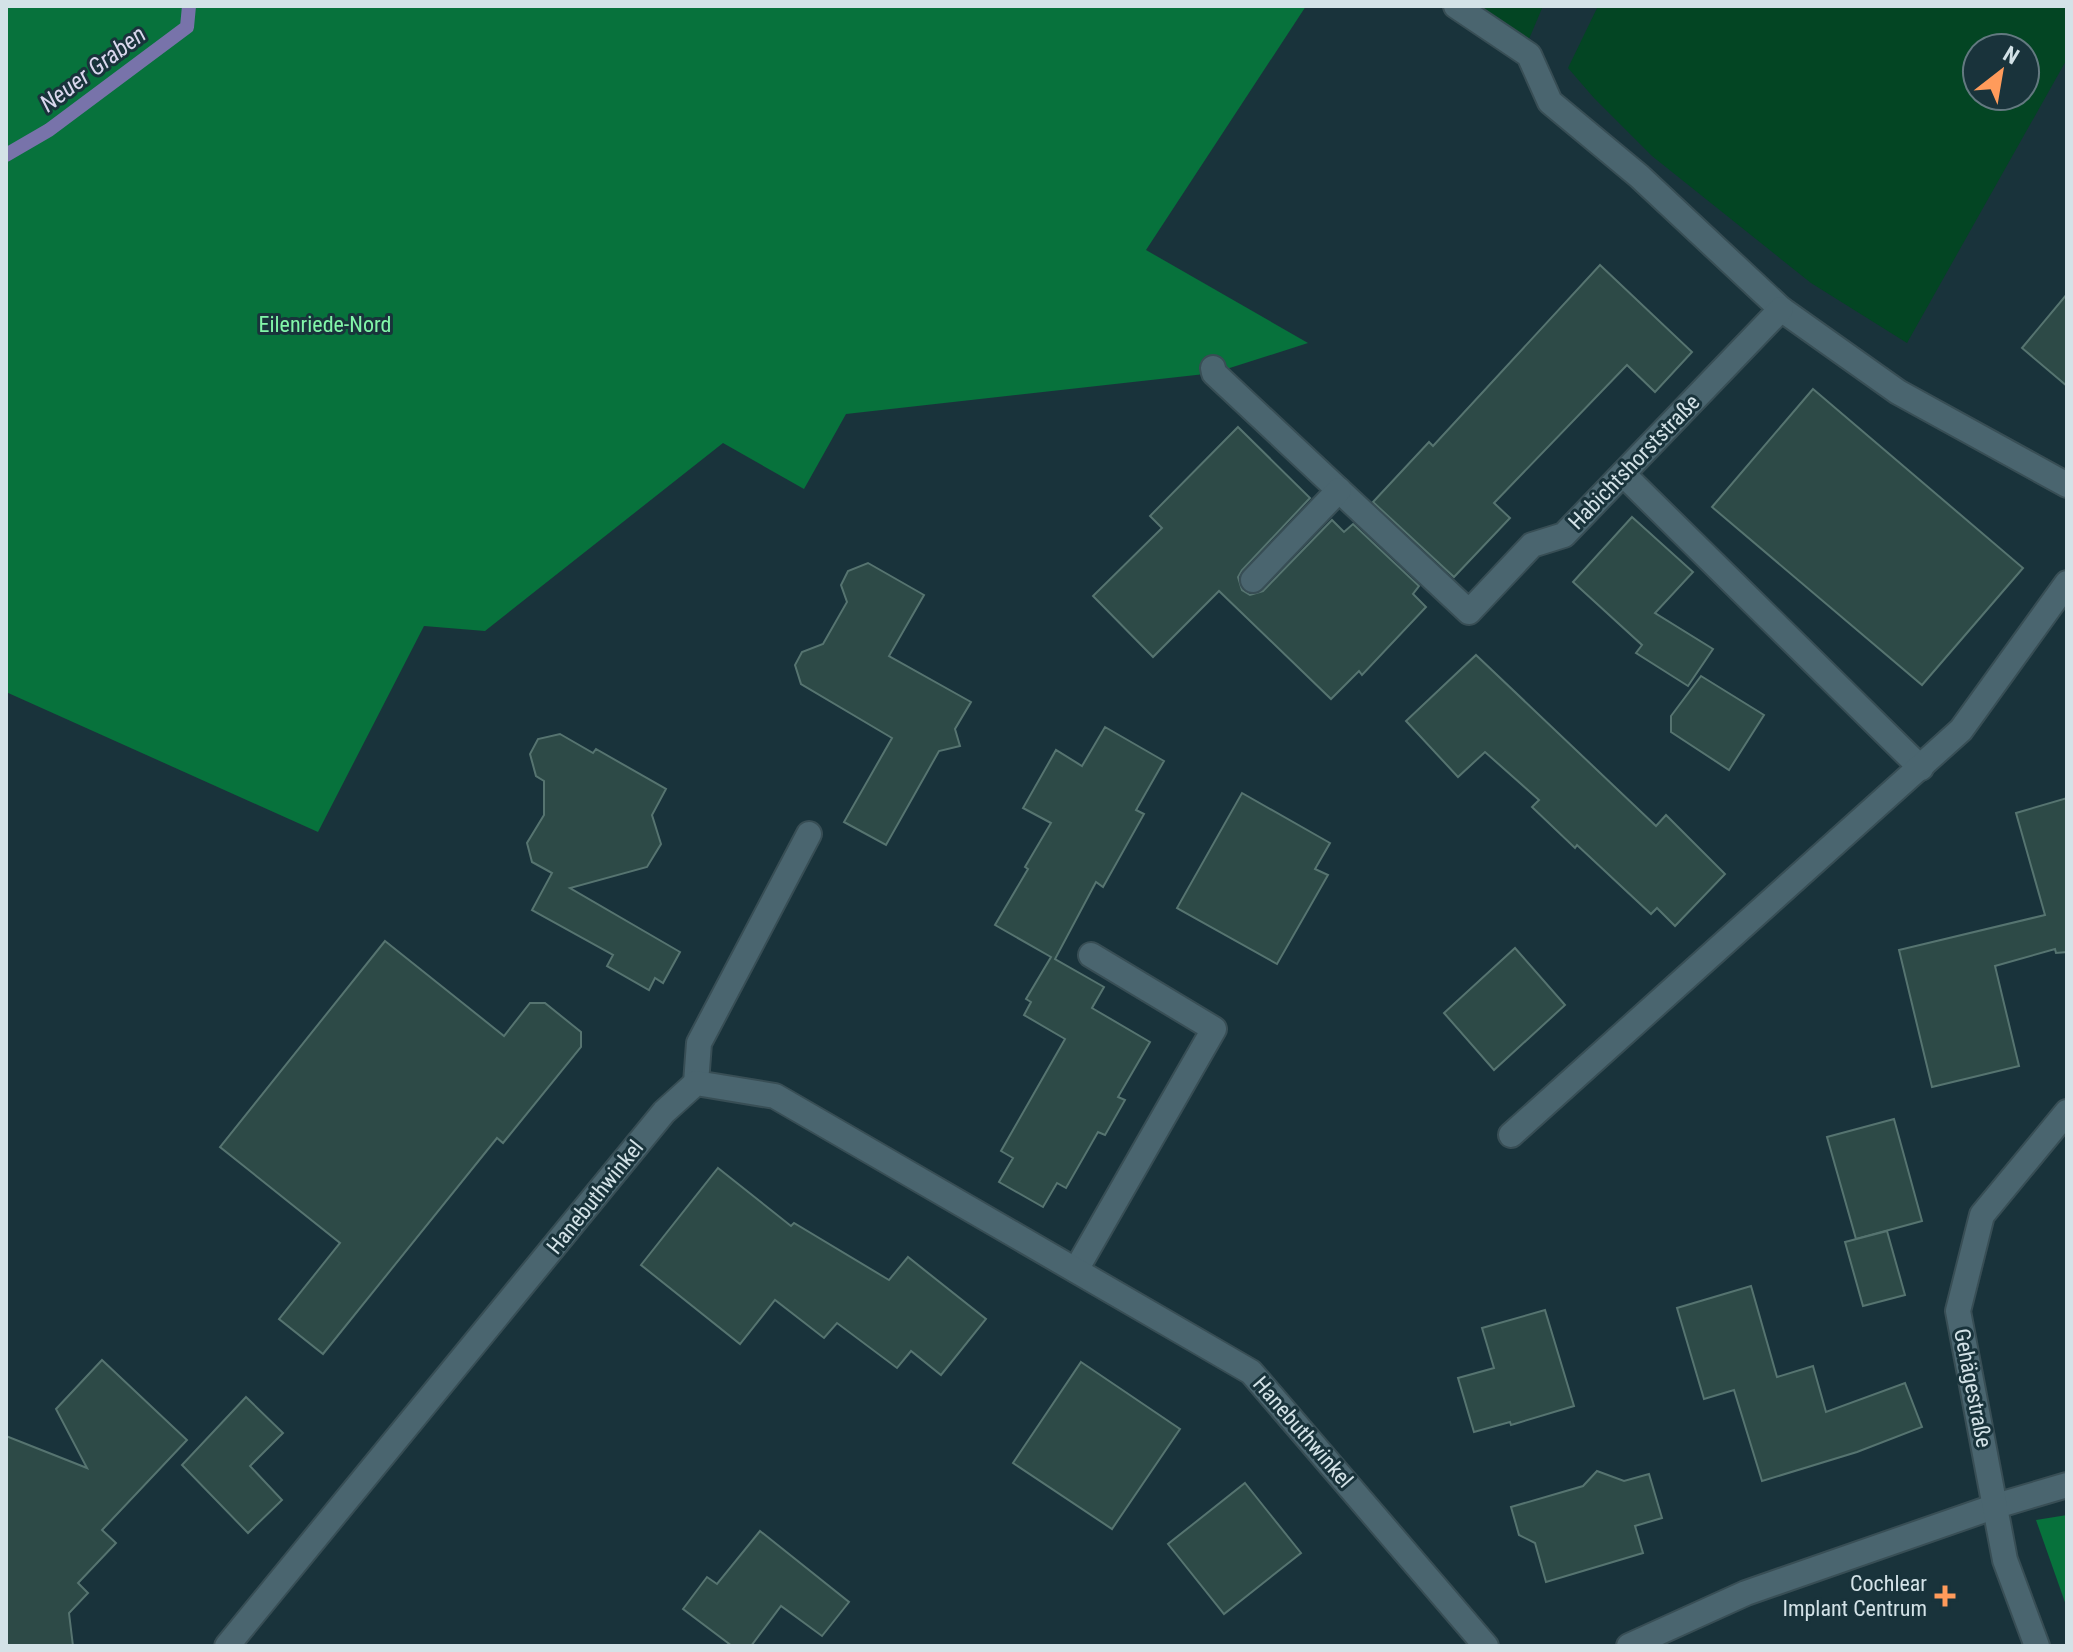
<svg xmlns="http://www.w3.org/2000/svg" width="2073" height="1652" font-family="'Roboto Condensed',sans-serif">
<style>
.green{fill:#034523;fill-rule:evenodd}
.forest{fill:#07723c}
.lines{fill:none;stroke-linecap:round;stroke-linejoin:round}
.stream{stroke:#7873aa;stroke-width:14}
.building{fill:#2d4a47;stroke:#567470;stroke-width:2}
.minor-casing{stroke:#384e55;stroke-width:28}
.minor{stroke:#4a656f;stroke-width:24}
.poi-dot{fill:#ff9b5b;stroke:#19333b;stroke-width:3}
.labels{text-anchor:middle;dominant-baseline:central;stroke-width:6;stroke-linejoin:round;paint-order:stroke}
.park-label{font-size:22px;fill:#82f6a9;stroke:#19333b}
.street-label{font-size:22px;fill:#d3e2e7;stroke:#19333b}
.poi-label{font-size:22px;fill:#d3e2e7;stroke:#19333b;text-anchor:end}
.water-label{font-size:24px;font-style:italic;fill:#d9d7ed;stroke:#19333b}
</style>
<rect width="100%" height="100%" fill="#19333b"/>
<g class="green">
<polygon points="1480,6 1543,6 1529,39"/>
<path d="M1598,6H2067V59L1907,343L1811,283L1652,156L1594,98L1568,68ZM1977,48H2025V96H1977Z"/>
</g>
<g class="forest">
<polygon points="6,6 1306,6 1146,250 1308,343 1214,373 846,414 804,489 723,443 485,631 424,626 318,832 6,692"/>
<polygon points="2067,1515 2067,1608 2036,1520"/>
</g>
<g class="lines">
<polyline class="stream" points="6,155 49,130 187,27 189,6"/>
</g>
<g class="building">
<polygon points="1600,265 1692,352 1655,392 1627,365 1494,503 1510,518 1454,577 1373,502 1429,442 1433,446"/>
<polygon points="2067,294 2067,386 2022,348"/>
<polygon points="1813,389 2023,568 1922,685 1712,507"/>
<polygon points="1238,427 1310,498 1242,570 1238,577 1242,590 1250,595 1263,591 1332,520 1344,532 1353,524 1419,586 1413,594 1426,607 1362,675 1359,671 1331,699 1219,591 1153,657 1093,596 1162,528 1150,516"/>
<polygon points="1632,517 1693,572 1655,613 1713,649 1688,686 1636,653 1642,645 1573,582"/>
<polygon points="868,563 924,595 889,656 971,702 955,729 960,746 939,751 886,845 844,822 892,738 801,684 795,665 802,652 823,644 847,602 841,585 848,571"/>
<polygon points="1476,655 1656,826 1666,815 1725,874 1675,926 1657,908 1651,914 1577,845 1575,848 1532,807 1539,800 1485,752 1458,777 1406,721"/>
<polygon points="1701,676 1764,715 1729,770 1671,732 1671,716"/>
<polygon points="1105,727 1164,761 1136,810 1144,814 1103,887 1096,882 1055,959 1104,987 1092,1008 1150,1042 1118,1097 1125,1100 1105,1135 1098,1132 1066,1188 1057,1183 1043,1207 999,1182 1013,1158 1001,1151 1065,1039 1024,1015 1031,1002 1026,999 1051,957 995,925 1028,869 1025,867 1051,823 1023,808 1056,750 1082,766"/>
<polygon points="560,734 593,753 596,749 666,789 652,815 661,844 647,867 570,888 680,952 663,983 655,978 649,990 607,966 613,955 532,910 552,873 532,862 527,843 544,815 544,781 536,776 530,754 538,739"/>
<polygon points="1242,793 1330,843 1315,869 1328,875 1277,964 1177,908"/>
<polygon points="2067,798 2067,952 2056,953 2055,949 1995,966 2019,1066 1932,1087 1899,950 2045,915 2016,813"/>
<polygon points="385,941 504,1036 530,1003 545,1003 581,1032 581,1047 503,1143 497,1138 323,1354 279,1319 340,1243 220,1147"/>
<polygon points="1515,948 1565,1005 1494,1070 1444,1013"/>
<polygon points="1894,1119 1922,1221 1856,1239 1827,1137"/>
<polygon points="718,1168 791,1226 794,1223 889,1280 908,1257 986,1319 941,1375 911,1351 897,1368 837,1323 824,1338 775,1300 740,1344 641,1265"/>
<polygon points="1887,1231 1905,1295 1863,1306 1845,1242"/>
<polygon points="1751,1286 1777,1377 1813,1366 1826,1412 1905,1383 1922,1427 1857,1452 1762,1481 1734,1390 1704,1399 1677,1308"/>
<polygon points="1545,1310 1574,1406 1511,1425 1510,1422 1474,1432 1458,1378 1494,1368 1482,1328"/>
<polygon points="102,1360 187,1440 102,1530 116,1543 78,1583 88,1593 69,1613 73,1646 6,1646 6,1436 87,1468 56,1409"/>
<polygon points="1081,1362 1180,1429 1112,1529 1013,1463"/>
<polygon points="246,1397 283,1433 250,1466 282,1500 248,1533 182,1465"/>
<polygon points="1597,1471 1624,1481 1649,1474 1662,1518 1635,1526 1643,1553 1546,1582 1535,1543 1519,1535 1511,1507 1583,1486"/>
<polygon points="1245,1483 1301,1553 1224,1614 1168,1544"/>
<polygon points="760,1531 849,1602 822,1636 781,1606 751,1646 732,1646 683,1609 707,1577 717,1584"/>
</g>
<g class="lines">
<defs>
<g id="minor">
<polyline points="1456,6 1529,55 1550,102 1639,176 1781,309 1898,392 2067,485"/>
<polyline points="1213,368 1214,373 1469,612 1532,545 1564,535 1781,309"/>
<polyline points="1623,474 1921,768"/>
<polyline points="1253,580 1339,490"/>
<polyline points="696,1083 699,1043 809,834"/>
<polyline points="1511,1135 1961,730 2067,583"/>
<polyline points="1076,1270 1214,1029 1091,955"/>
<polyline points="227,1646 664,1112 696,1083 775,1096 1251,1372 1486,1646"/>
<polyline points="1629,1646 1746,1593 1996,1506 2067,1485"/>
<polyline points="2037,1646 2005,1560 1958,1311 1982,1215 2067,1112"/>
</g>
</defs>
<use href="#minor" class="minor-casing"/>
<use href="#minor" class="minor"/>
</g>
<path class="poi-dot" d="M1941 1584h8v8h8v8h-8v8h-8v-8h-8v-8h8z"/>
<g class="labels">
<g class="park-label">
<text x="325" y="324">Eilenriede-Nord</text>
</g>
<g class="street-label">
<text transform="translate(1634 462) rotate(-46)">Habichtshorststraße</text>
<text transform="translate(595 1197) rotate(-51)">Hanebuthwinkel</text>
<text transform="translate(1973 1388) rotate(79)">Gehägestraße</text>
<text transform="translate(1303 1432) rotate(49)">Hanebuthwinkel</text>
</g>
<g class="poi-label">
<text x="1927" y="1583">Cochlear<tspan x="1927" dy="25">Implant Centrum</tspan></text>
</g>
<g class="water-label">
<text transform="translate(93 69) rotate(-37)">Neuer Graben</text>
</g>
</g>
<rect width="2073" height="1652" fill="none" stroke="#d3e2e7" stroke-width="16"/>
<g transform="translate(2001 72) rotate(31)"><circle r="38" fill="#19333b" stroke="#637980" stroke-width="2"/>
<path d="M0-6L14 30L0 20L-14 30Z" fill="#ff9b5b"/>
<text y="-12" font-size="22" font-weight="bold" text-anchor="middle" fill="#d3e2e7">N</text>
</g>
</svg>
